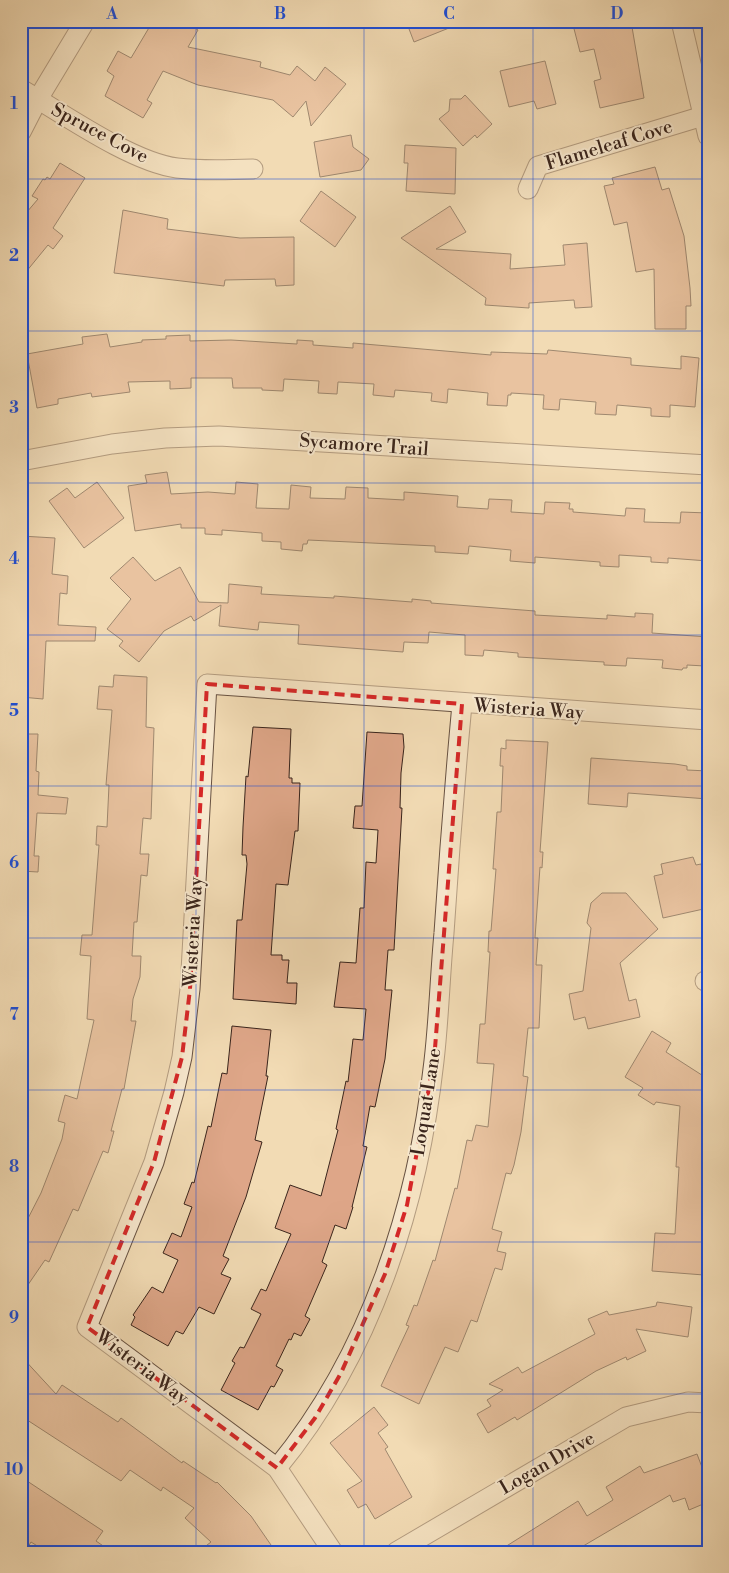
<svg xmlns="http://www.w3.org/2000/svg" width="729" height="1573" font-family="'Libre Bodoni',serif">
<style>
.building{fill:#dea688;stroke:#3a251c}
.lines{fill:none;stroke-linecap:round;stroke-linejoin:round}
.street-casing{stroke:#685242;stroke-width:21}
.street{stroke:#f7e8ce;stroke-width:19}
.marked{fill:none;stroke:#d62828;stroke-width:4;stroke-dasharray:10 6;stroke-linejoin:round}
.grid{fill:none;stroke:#1d4ed8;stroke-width:1;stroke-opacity:0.55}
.labels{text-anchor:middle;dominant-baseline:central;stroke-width:4;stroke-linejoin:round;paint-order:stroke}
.street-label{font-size:19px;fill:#3a251c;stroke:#f7e8ce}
.neatline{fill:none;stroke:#1d4ed8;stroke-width:2}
.grid-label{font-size:16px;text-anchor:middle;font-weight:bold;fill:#1d4ed8}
</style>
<rect width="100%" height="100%" fill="#f2dbb4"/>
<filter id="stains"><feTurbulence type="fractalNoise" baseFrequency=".004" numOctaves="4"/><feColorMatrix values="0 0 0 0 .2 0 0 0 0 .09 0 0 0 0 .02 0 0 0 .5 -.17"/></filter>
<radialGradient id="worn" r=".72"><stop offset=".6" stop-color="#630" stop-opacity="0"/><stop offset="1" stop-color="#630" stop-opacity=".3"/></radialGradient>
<g class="building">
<polygon points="153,21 184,21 198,30 188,47 261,62 260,67 290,75 297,66 315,81 325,67 346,84 311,126 306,101 293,117 273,100 198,85 163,71 147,100 152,103 143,118 105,96 114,76 107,71 118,51 131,58"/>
<polygon points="406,21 464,21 464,22 414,42"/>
<polygon points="572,21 631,21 644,98 600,108 594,81 601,79 594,49 580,52"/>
<polygon points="545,61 556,104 537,109 534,101 509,107 500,71"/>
<polygon points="465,95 492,124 477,138 475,135 463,146 439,119 449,111 450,99 461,99"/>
<polygon points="351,135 353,147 369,159 361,170 320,177 314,142"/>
<polygon points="405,145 456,148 455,194 406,191 408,163 404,163"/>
<polygon points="60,163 85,178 53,228 63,236 53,249 48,245 21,278 21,219 38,199 32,196 43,179 45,180 47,177 50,179"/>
<polygon points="655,167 662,190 669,188 684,236 690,288 691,306 686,306 686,329 655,329 654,269 636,272 627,222 614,225 604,186 614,184 612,178"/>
<polygon points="321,191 356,217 335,247 300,221"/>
<polygon points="450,206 466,232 436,249 511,254 510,269 565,265 563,245 587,243 592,307 575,308 574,300 529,303 529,308 485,305 486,298 401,238"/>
<polygon points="123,210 168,219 167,229 240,238 294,237 294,285 276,286 275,279 225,280 224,286 114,273"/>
<polygon points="107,334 110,347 142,342 142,340 166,339 166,336 190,335 190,341 231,340 297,344 297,340 313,341 313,345 353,348 353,343 491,355 491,352 547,354 548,350 631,358 631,365 681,369 681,356 699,358 695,407 670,405 670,417 651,416 651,408 617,405 616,415 595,414 596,402 560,399 559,410 543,409 544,395 511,393 511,395 508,395 507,406 487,405 488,393 448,389 447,403 431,401 432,393 395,390 394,397 373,395 374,384 338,382 337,394 318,393 319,381 284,379 283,391 262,390 262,388 233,388 232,378 191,378 191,388 170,389 170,381 128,382 130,392 92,397 91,393 58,399 58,404 37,408 27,354 83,344 82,337"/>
<polygon points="167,472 171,494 208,492 235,494 236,482 258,484 256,508 289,509 291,485 311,487 310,498 345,499 346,487 368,488 368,498 404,500 404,492 458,496 457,507 488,509 489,499 512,500 511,512 544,514 545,502 570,503 569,509 573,509 573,512 625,516 626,508 645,509 644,522 680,523 681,512 708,513 708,561 668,558 668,563 651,562 651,557 619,555 619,567 600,566 600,562 535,557 535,563 510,561 511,550 469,546 468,554 435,552 435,546 308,540 307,544 303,544 302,551 281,549 281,542 262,541 262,533 222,530 222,535 205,534 205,528 181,528 181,524 135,531 128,486 147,483 145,475"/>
<polygon points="97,482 124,518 84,548 49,501 67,488 75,498"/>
<polygon points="21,536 55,538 52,574 68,576 67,594 60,593 58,625 96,627 95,641 46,641 43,699 21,697"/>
<polygon points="133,557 155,581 180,567 199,602 228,603 229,584 262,587 261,594 334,598 334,596 412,602 412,599 431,601 431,603 535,611 535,615 607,619 607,615 635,617 635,613 653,614 652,633 708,637 705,666 687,665 687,668 683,668 682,670 662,668 663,660 627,658 626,666 604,665 604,662 518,657 518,653 484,650 483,656 465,655 465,635 429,632 428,643 404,642 403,652 298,644 299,625 259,622 258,630 219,626 221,605 194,621 191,616 164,631 139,662 119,646 123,641 107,629 131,599 110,578"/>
<polygon points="114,675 147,677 146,727 154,728 151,819 143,818 140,854 149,854 147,876 141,875 137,922 134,922 132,956 141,956 140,977 133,999 131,1021 136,1021 124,1089 122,1089 111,1131 114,1131 108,1153 103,1151 78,1211 73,1209 49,1262 45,1260 21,1295 21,1232 41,1193 62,1139 65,1123 58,1121 65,1095 77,1099 94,1020 87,1019 91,956 80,955 82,935 92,935 99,845 96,845 97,826 107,827 109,785 106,785 112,710 97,709 99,686 113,687"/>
<polygon points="253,727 291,729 289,778 292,778 292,783 300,783 298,831 295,831 288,885 276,884 271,955 282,955 282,960 289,960 287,983 297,983 296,1004 233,999 237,920 242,920 247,864 246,855 242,855 243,827 246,776 248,777"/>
<polygon points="367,732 403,734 404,747 401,773 400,808 402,808 394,950 388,950 385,990 392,990 385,1059 375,1107 370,1106 363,1146 367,1147 352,1207 353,1207 346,1229 335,1225 322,1262 327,1265 305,1316 310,1319 301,1336 294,1333 291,1340 289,1339 276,1366 283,1370 274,1387 271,1386 258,1410 221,1390 235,1363 232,1361 240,1347 244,1348 261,1314 251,1309 261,1289 266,1291 291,1234 275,1228 290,1185 321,1196 338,1130 336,1129 346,1081 348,1082 353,1039 363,1040 366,1009 334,1007 340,962 356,963 360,908 364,908 366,862 376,863 378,830 353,828 355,806 362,806"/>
<polygon points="21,734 38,734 36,771 39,772 38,795 68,798 66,814 37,813 34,856 39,856 38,872 21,871"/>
<polygon points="506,740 548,742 540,852 543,852 542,868 540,867 535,938 538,938 536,965 542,965 539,1028 528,1028 523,1076 528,1077 521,1132 514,1165 511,1174 506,1173 492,1229 502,1232 497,1251 506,1253 502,1270 495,1268 477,1322 471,1320 458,1352 445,1347 419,1404 381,1386 409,1326 406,1325 414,1305 417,1306 433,1260 435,1261 455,1188 457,1189 467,1140 472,1141 476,1125 488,1127 494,1064 477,1063 480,1024 485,1024 490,952 488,952 489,931 491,931 496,869 493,869 497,812 501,812 503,766 500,766 501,748 506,749"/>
<polygon points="591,758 675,764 687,766 687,770 708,771 708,799 628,793 627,807 588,804"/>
<polygon points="693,857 696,865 701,864 708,893 708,908 663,918 654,876 663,874 661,864"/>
<polygon points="602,893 626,893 658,929 620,963 629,1001 636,999 640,1017 588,1029 585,1017 574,1020 569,994 583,991 591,928 587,923 591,903"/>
<polygon points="232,1026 271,1030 266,1076 268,1076 255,1140 262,1142 246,1197 223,1256 229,1259 221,1274 231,1278 214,1314 199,1307 183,1334 176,1331 168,1346 131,1325 135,1317 133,1315 152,1287 163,1293 178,1260 163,1253 172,1233 181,1237 192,1207 184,1204 192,1182 194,1183 208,1126 211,1127 222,1073 227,1074"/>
<polygon points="652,1031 671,1043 666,1052 708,1079 708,1232 704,1275 652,1271 655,1233 675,1234 679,1167 676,1167 680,1106 656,1102 654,1105 638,1095 643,1088 625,1077"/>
<polygon points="657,1302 692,1307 688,1337 636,1329 646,1351 627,1360 626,1357 596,1371 517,1420 515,1417 488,1433 477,1414 491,1406 487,1400 503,1390 489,1384 518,1367 522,1373 595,1334 588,1319 607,1311 609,1315 656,1306"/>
<polygon points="21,1356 56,1394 62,1385 118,1422 121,1418 182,1463 183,1461 216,1483 217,1482 251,1516 271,1545 270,1546 273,1552 198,1552 211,1542 185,1518 194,1508 163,1487 161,1491 130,1470 121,1481 21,1416"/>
<polygon points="374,1407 388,1425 378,1433 388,1447 385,1449 412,1497 375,1519 366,1504 358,1508 347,1490 362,1481 330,1443"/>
<polygon points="697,1454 708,1483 708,1502 689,1510 685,1498 673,1502 670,1495 573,1552 497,1552 578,1501 587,1516 613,1500 606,1487 640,1466 644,1473"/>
<polygon points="21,1477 103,1531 96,1541 112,1552 47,1552 31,1542 25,1552 21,1552"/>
</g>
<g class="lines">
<defs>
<g id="street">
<polyline points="681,21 708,136"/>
<path d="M21,89C62,113 131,162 177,168C202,171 228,170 253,169"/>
<polyline points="21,132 38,99 85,21"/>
<polyline points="528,189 538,166 703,116"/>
<polyline points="21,461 112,444 165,438 219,436 708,465"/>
<polyline points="705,981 708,981"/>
<path d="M277,1468C371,1354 418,1206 434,1061C439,1018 440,975 444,933C449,856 455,780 462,704"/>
<polyline points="333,1552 277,1468 87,1327 154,1162 174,1092 182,1057 190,989 207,684 708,720"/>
<polyline points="396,1552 626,1417 688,1402 708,1403"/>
</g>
</defs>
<use href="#street" class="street-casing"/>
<use href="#street" class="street"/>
</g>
<path d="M0 0H729V1573H0ZM207,684L462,704L434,1061L407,1205L385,1274L341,1373L315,1418L277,1468L87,1327L154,1162L182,1057L190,989Z" fill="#f2dbb4" fill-opacity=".55" fill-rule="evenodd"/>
<path class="marked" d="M207,684L462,704L434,1061L407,1205L385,1274L341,1373L315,1418L277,1468L87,1327L154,1162L182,1057L190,989Z"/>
<path class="grid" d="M196,21V1552M364,21V1552M533,21V1552M21,179H708M21,331H708M21,483H708M21,635H708M21,786H708M21,938H708M21,1090H708M21,1242H708M21,1394H708"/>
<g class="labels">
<g class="street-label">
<text transform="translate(100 133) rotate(28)">Spruce Cove</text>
<text transform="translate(609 145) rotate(-17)">Flameleaf Cove</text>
<text transform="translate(364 445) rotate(4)">Sycamore Trail</text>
<text transform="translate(529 709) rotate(4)">Wisteria Way</text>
<text transform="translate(193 932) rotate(-87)">Wisteria Way</text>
<text transform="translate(426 1102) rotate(-81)">Loquat Lane</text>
<text transform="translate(142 1367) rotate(37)">Wisteria Way</text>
<text transform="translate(547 1463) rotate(-30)">Logan Drive</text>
</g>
</g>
<rect width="729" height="1573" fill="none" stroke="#f2dbb4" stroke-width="55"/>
<rect x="28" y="28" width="674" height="1518" class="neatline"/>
<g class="grid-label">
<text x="112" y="19">A</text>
<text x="280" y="19">B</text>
<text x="449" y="19">C</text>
<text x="617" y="19">D</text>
<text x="14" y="109">1</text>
<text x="14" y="261">2</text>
<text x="14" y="413">3</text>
<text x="14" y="564">4</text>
<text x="14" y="716">5</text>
<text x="14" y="868">6</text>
<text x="14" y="1020">7</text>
<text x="14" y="1172">8</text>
<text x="14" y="1323">9</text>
<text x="14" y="1475">10</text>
</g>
<rect width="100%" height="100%" filter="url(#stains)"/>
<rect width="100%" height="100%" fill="url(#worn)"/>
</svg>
